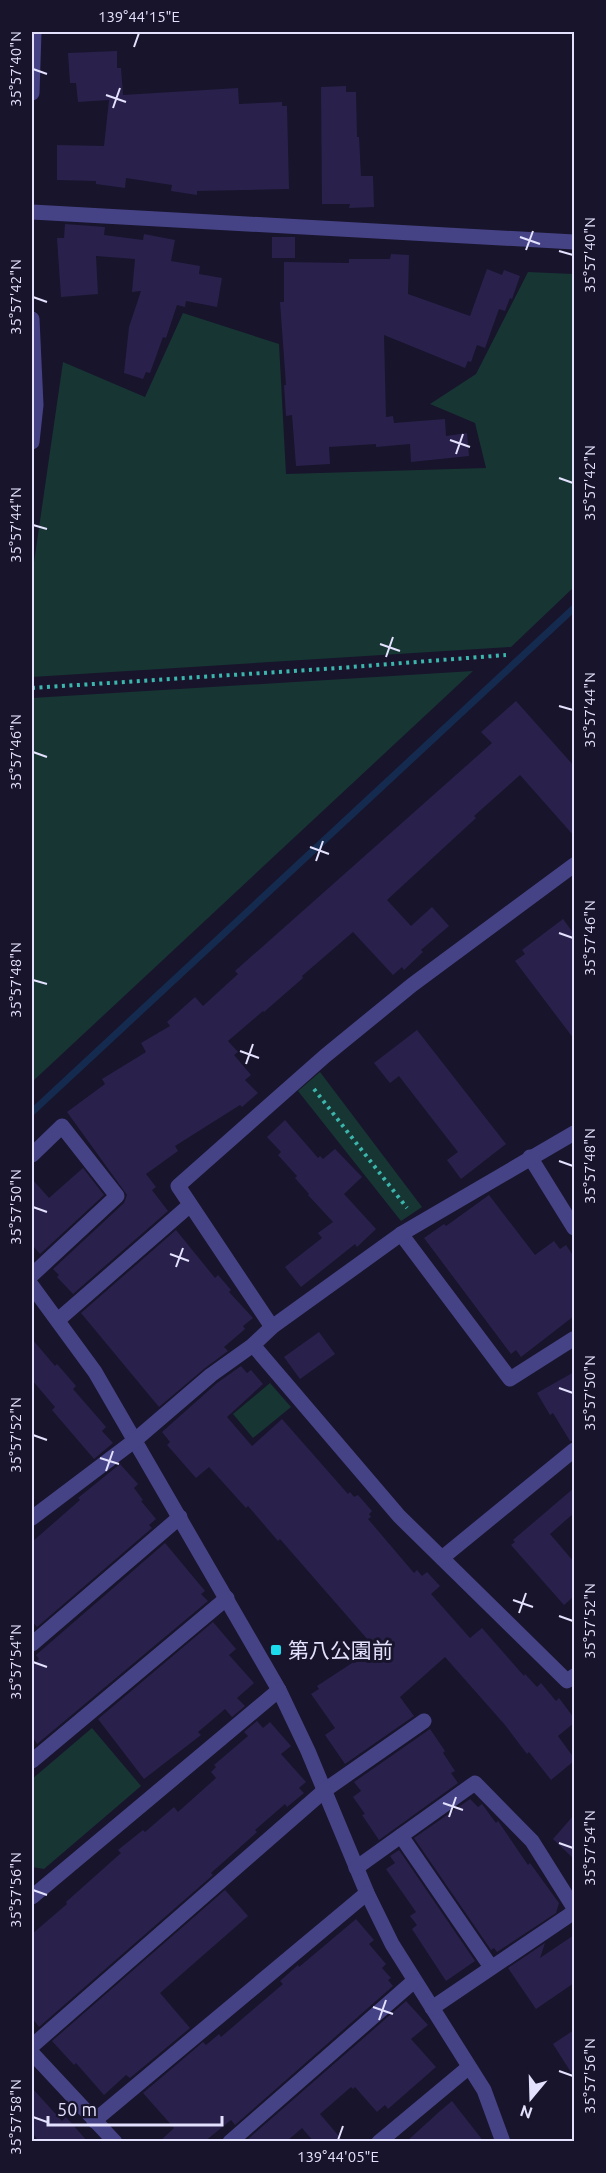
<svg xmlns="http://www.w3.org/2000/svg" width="606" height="2173" font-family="Ubuntu,'Noto Sans JP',sans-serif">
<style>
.green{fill:#173533}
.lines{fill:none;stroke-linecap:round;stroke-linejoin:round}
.stream{stroke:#142b4f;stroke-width:7}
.building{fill:#29214b}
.path{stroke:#3cb5ac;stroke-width:4;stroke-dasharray:3 4.5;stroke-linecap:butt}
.minor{stroke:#454386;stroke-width:15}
.ticks{fill:none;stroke:#e3e1fd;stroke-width:2}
.poi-dot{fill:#1cdbed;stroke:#18142b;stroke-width:2}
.labels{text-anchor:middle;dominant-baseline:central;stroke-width:6;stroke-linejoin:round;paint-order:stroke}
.poi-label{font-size:21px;fill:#e3e1fd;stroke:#18142b;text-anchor:start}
.neatline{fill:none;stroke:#e3e1fd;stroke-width:2}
.ticks-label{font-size:15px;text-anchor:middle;fill:#e3e1fd}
</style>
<rect width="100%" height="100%" fill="#18142b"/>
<g class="green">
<polygon points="528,272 574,274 574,587 511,647 32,677 32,576 63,362 145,397 183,313 279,344 286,474 486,468 475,423 430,404 476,374"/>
<polygon points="473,671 32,1082 32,698"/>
<polygon points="320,1072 422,1207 401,1221 298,1091"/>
<polygon points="270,1383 291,1407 253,1438 233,1414"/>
<polygon points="92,1728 141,1786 44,1869 32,1867 32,1779"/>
</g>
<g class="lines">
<polyline class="stream" points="32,1112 574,608"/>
</g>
<g class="building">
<polygon points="117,51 117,68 121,68 123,95 238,88 239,104 282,102 282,106 287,106 289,189 197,191 197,195 171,191 172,185 126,178 125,188 96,184 96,181 57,180 57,145 104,146 109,100 78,102 76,83 70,83 68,53"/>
<polygon points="346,86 346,92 356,92 357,137 359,137 361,176 373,176 374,207 349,208 350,204 322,204 321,87"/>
<polygon points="65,224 105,227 104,235 143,240 144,234 175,240 171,261 200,266 199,274 222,278 217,307 186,301 185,307 177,305 166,338 163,337 150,373 146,372 143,379 124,373 129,327 141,291 132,292 135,259 96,256 98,294 61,297 57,238 64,238"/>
<rect x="272" y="237" width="23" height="21"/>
<polygon points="391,254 409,255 408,294 470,316 487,269 502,275 504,270 520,276 512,299 510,298 505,311 499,309 485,348 477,345 471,362 468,361 465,368 384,335 386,417 393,416 394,423 445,419 446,436 467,433 469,456 411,462 410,444 376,447 376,444 329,447 330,464 296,466 292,415 286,416 284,385 286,385 280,302 284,302 284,262 349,263 349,259 390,259"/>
<polygon points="516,701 574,766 574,836 520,775 474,816 476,818 387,900 411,926 432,907 449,926 421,950 423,952 404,970 402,967 393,975 353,932 302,976 303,978 264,1012 263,1011 228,1041 238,1052 234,1055 251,1075 245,1080 258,1093 242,1107 240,1105 175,1146 178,1151 146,1174 156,1187 152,1190 168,1211 73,1294 57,1277 59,1275 53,1269 124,1203 127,1195 67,1112 105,1084 102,1079 146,1052 141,1043 170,1026 167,1022 195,997 203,1006 238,974 235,971 492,743 481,732"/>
<polygon points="563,919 574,934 574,1039 515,961 525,954 522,950"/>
<polygon points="417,1030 506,1144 461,1179 447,1160 458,1152 399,1076 390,1083 374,1063"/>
<polygon points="285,1120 318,1158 320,1156 323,1159 335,1149 362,1177 344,1194 376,1229 357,1247 355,1244 301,1287 285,1267 322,1238 318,1233 333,1222 308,1195 309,1194 295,1178 297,1176 278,1155 281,1152 267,1137"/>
<polygon points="83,1168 104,1195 40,1254 32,1245 32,1179 49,1198"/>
<polygon points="489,1195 535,1255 554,1241 560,1249 566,1245 574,1257 574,1316 521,1357 516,1350 511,1354 424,1238 444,1224 446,1226"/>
<polygon points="176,1230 215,1278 218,1275 231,1290 229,1292 253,1318 243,1326 245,1329 224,1347 228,1351 205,1368 159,1407 81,1313"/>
<polygon points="319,1332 335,1354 300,1379 284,1357"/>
<polygon points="32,1339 55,1366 57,1364 76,1386 73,1389 106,1427 102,1431 113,1443 94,1459 52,1410 55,1407 32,1380"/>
<polygon points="241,1366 247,1373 251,1370 263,1384 227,1417 252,1446 282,1419 348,1494 350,1492 354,1497 358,1495 372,1511 369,1514 371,1517 368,1519 414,1573 417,1570 422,1576 427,1572 440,1586 431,1594 470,1638 482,1628 524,1676 525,1674 537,1687 541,1683 556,1701 559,1698 574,1718 574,1723 558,1736 574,1758 574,1761 551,1780 529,1752 527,1754 505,1725 445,1657 400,1697 414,1716 345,1764 325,1735 335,1728 311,1694 319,1689 317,1686 375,1648 280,1539 278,1541 248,1506 246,1508 209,1467 196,1478 167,1445 170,1442 162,1432 217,1383"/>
<polygon points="574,1372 574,1441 570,1441 553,1413 550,1415 537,1393"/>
<polygon points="120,1464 138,1484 134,1488 143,1500 141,1501 156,1519 149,1525 152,1528 37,1627 32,1621 32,1542 80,1500 78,1498"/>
<polygon points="574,1488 574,1513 550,1534 574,1562 574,1596 564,1605 511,1545 515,1542 513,1540"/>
<polygon points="165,1543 205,1591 201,1594 208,1601 37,1744 32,1736 32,1665 39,1659 36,1655"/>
<polygon points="213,1622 236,1649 229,1655 254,1683 237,1698 245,1706 232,1717 225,1709 198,1732 201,1735 144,1779 98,1719"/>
<polygon points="257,1721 263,1728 270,1722 291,1746 281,1754 306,1782 299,1788 304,1793 287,1807 285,1804 255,1830 257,1832 211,1873 213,1875 39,2027 32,2018 32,1934 67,1904 66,1902 121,1853 118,1850 143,1830 145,1832 174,1807 178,1812 216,1778 211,1772 216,1767 214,1765 248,1736 244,1732"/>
<polygon points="430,1729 445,1751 443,1753 455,1771 451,1773 458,1783 379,1840 362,1815 365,1814 353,1797 361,1791 354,1782"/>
<polygon points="470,1799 478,1807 482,1804 496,1823 498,1821 528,1865 530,1863 559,1903 556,1913 497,1952 494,1948 491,1950 414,1838"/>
<polygon points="574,1815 574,1859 553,1839"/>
<polygon points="399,1850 475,1961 446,1981 412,1929 417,1925 410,1916 416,1912 386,1869 395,1863 390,1856"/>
<polygon points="225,1890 248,1916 160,1993 190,2028 130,2078 126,2075 104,2095 76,2063 74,2065 52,2041"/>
<polygon points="356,1919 374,1940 369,1944 386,1964 382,1968 391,1978 388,1980 393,1986 235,2125 231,2120 204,2142 159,2142 174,2128 143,2093 203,2042 206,2045 219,2034 221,2037 283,1984 280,1981 298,1965 299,1967"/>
<polygon points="574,1935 574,1983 536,2009 508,1968 545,1943 540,1958"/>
<polygon points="406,2001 428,2025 411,2039 436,2067 388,2109 385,2105 377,2112 355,2087 353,2089 351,2087 320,2114 344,2142 314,2142 302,2128 286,2142 250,2142 248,2139"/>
<polygon points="574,2030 574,2077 553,2044"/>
<polygon points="32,2088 62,2121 66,2117 88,2142 39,2142 32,2132"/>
<polygon points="452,2101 484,2142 406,2142 439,2112"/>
</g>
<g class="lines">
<g class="path">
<polyline points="32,688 339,668 506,655"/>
<polyline points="314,1089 407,1208"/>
</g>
<g class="minor">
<polyline points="32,93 34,32"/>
<polyline points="32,212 574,242"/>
<polyline points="32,319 36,405 32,442"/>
<polyline points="32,1155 62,1126 117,1196 32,1275"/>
<polyline points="530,1157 574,1228"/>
<polyline points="401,1234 510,1379 573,1339 574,1341"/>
<polyline points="32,1286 95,1372 279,1690 308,1751 367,1893 392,1944 484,2090 503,2142"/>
<polyline points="58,1320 190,1205"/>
<polyline points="272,1327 178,1186 325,1056 412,985 574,865"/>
<polyline points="253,1345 399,1516 567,1681 574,1676"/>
<polyline points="32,1518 134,1441 211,1375 253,1345 272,1327 401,1234 574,1133"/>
<polyline points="442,1558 574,1450"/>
<polyline points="32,1644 180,1517"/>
<polyline points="32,1761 227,1598"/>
<polyline points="401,1836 491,1967"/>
<polyline points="356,1868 475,1783 532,1841 574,1908"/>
<polyline points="32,1897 279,1690"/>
<polyline points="432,2008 574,1912"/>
<polyline points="32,2046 325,1790 424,1721"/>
<polyline points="32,2053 115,2142"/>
<polyline points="94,2121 367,1893"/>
<polyline points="230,2142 414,1981"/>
<polyline points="379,2142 469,2067"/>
</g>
</g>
<path class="ticks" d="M134,47L139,33M33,69L47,74M106,95L126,102M113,108L120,88M520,237L540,244M526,250L533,231M559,251L573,255M33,297L47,302M450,440L470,447M456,454L463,434M559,478L573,483M33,525L47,529M380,644L400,651M386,657L393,637M559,706L573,710M33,752L47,757M310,847L329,854M316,861L323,841M559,933L573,938M33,980L47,984M240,1051L259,1058M246,1064L253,1044M559,1161L573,1166M33,1207L47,1212M170,1254L189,1261M176,1267L183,1248M559,1388L573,1393M33,1435L47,1440M100,1458L119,1464M106,1471L113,1451M513,1600L533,1607M519,1613L526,1593M559,1616L573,1621M33,1662L47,1667M443,1803L463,1810M449,1817L456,1797M559,1843L573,1848M33,1890L47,1895M373,2007L393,2014M379,2020L386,2000M559,2071L573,2076M33,2117L47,2122M338,2140L343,2126"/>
<rect class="poi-dot" x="270" y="1644" width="12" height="12" rx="3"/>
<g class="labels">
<g class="poi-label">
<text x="288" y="1650">第八公園前</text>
</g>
</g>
<rect width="606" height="2173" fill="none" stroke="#18142b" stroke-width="66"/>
<g transform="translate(531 2098) rotate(199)" stroke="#18142b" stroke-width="4.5" paint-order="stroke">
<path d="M0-4.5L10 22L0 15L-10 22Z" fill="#e3e1fd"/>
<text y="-9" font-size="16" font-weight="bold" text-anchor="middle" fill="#e3e1fd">N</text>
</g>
<path d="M48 2116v9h174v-9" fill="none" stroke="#e3e1fd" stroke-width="3"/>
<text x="57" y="2116" font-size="18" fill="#e3e1fd" stroke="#18142b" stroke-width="4.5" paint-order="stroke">50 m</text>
<rect x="33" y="33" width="540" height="2107" class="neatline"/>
<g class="ticks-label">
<text x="139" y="22">139°44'15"E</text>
<text transform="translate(16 69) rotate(-90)" y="5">35°57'40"N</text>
<text transform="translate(590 255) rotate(-90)" y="5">35°57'40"N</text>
<text transform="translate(16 297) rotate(-90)" y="5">35°57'42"N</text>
<text transform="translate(590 483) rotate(-90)" y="5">35°57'42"N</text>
<text transform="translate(16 525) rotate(-90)" y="5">35°57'44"N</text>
<text transform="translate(590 710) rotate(-90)" y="5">35°57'44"N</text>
<text transform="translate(16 752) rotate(-90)" y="5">35°57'46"N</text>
<text transform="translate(590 938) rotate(-90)" y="5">35°57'46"N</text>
<text transform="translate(16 980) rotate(-90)" y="5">35°57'48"N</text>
<text transform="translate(590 1166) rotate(-90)" y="5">35°57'48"N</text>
<text transform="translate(16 1207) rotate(-90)" y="5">35°57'50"N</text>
<text transform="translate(590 1393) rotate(-90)" y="5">35°57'50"N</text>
<text transform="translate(16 1435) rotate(-90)" y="5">35°57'52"N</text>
<text transform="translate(590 1621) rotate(-90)" y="5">35°57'52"N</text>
<text transform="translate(16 1662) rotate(-90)" y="5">35°57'54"N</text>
<text transform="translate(590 1848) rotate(-90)" y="5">35°57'54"N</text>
<text transform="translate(16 1890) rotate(-90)" y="5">35°57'56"N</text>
<text transform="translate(590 2076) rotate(-90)" y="5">35°57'56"N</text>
<text transform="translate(16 2117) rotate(-90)" y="5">35°57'58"N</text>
<text x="338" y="2162">139°44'05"E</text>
</g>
</svg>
